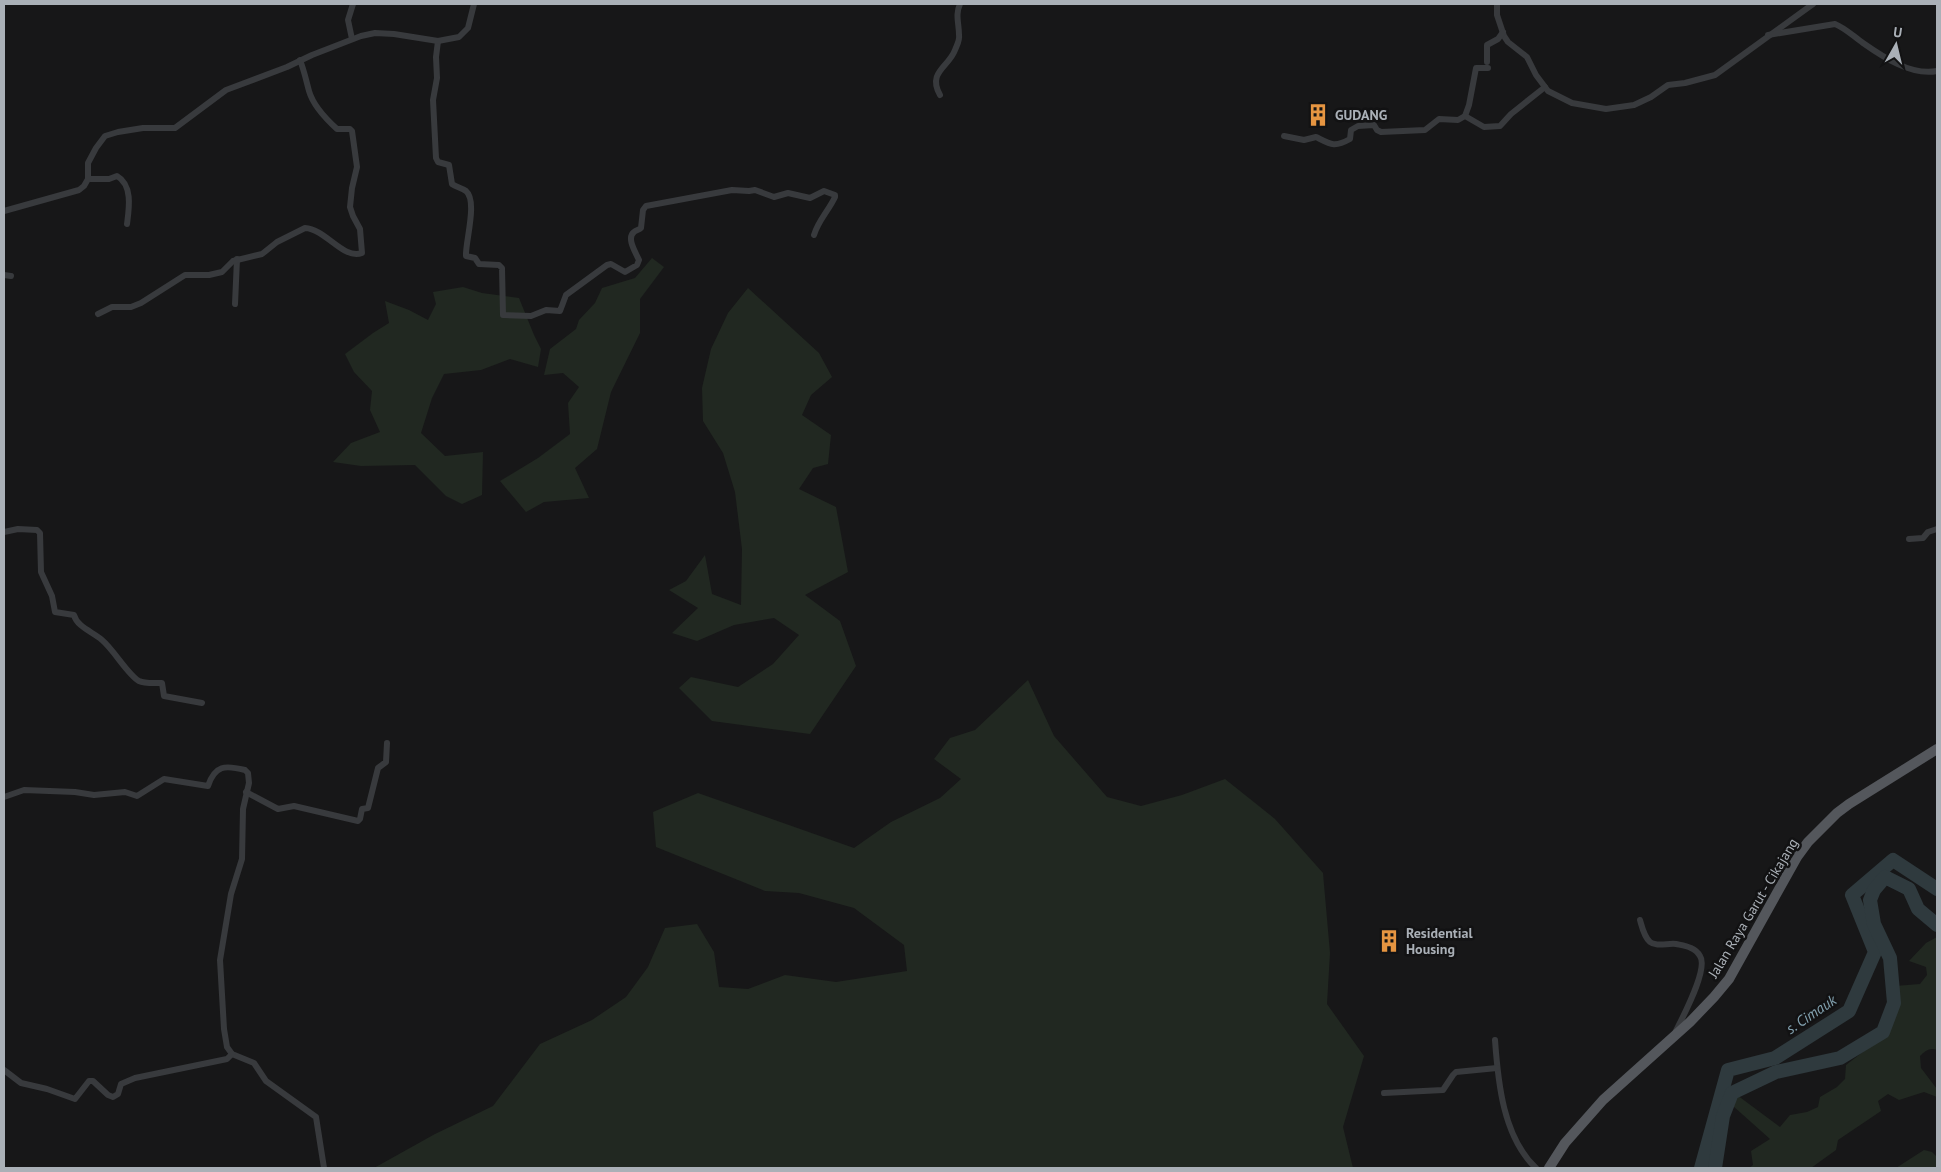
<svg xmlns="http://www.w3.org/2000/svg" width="1941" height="1172" font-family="'PT Sans',sans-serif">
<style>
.green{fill:#212821}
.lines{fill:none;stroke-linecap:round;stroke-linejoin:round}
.river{stroke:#2f3a3e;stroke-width:14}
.minor{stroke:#383a3d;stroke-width:6}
.primary{stroke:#54575c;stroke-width:10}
.labels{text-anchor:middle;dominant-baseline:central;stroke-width:5;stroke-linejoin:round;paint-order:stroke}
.poi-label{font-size:14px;font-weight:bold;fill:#aab0b7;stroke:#121213;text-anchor:start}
.street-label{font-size:14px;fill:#aab0b7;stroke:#121213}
.water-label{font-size:15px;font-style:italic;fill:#83a2b0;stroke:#121213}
</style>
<rect width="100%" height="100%" fill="#171718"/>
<g class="green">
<polygon points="652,258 664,267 640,299 640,333 611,392 597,449 575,468 589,498 544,502 526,512 500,481 538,458 570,434 568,403 579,387 563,373 544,375 550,349 576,329 579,320 595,303 602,288 635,278"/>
<polygon points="463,287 482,293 519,298 534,335 541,349 538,367 510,359 481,370 444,374 432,398 421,433 445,456 483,452 482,495 462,504 446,496 415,465 361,466 333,462 351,443 380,432 370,410 372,391 354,372 345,354 373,333 389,323 385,301 409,310 428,320 436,304 433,292"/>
<polygon points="748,288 819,353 832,377 811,395 802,415 831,435 828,464 813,468 799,489 836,507 848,572 805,595 840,621 856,666 810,734 712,721 679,688 691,677 738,687 773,664 799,635 774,618 734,625 697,641 672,633 698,608 669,590 686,581 705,555 712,594 741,605 742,549 735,492 723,453 703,421 702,388 711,349 728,313"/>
<polygon points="1028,680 1054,736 1107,797 1141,806 1182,795 1225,779 1275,819 1323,873 1330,953 1327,1004 1364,1056 1343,1127 1353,1168 374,1168 435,1134 493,1106 540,1044 592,1020 626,997 648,967 665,928 697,924 714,952 719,987 748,989 785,975 836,982 907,971 904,945 854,908 799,893 765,891 656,847 653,812 698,793 854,848 891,822 940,798 961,779 934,759 950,738 975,730"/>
<path d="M1937,937V1050C1930,1047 1925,1051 1920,1056L1921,1068L1937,1089V1097L1924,1092L1899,1100L1888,1094L1878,1101L1881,1111L1838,1140L1836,1150L1811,1168H1749L1753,1165L1751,1151L1770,1139L1733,1106L1737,1095L1780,1127L1790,1115L1807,1112L1818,1107L1820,1097L1837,1087L1845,1079L1846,1065L1886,1034L1899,998L1895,986L1920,984L1927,975L1926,967L1909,961L1926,943Z"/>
<polygon points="1924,1150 1932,1152 1937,1157 1937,1168 1896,1168"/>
</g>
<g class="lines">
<g class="river">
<polyline points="1701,1168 1728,1070 1775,1058 1849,1011 1875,952 1852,895 1893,860 1937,889"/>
<polyline points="1715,1168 1723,1116 1732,1093 1776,1072 1840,1058 1883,1032 1894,1003 1890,958 1874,924 1870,900 1874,890 1885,877 1909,889 1918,909 1937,925"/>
</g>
<g class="minor">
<polyline points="1497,4 1497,15 1504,36 1508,42 1527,57 1536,75 1548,91 1572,103 1606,109 1634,105 1651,97 1668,85 1685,83 1715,75 1813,4"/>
<path d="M1768,35L1835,24C1845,28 1853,36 1863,43C1883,57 1911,76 1937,71"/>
<polyline points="352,39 348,20 353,4"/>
<path d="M438,41L436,57L437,78L433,100L436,158L438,162L449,165L452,184C456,187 462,188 466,191C478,201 465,243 466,256L475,258L479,264L499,265L502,268L503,315L531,316L546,310L560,311L566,295L607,265L611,264L625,272L637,265L639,260C636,253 626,238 634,232C636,230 639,230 641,228L643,210L646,206L732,190L749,191L755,190L774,197L788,193L810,198L824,191L835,195V197C829,210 818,221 814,235"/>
<polyline points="1487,62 1487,45 1498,39 1503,32"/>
<path d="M940,95C927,72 949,67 955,50C957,45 960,40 959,35C959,23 955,15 960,4"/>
<polyline points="1465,116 1469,105 1476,68 1488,68"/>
<path d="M1284,136L1304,140L1316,137C1330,144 1334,148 1350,139L1351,130L1358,126L1374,125L1377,130L1381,132L1425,130L1439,119L1458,120L1465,116L1484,127L1500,126L1511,114L1545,87"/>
<path d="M88,179H109L117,176C133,185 129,209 127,224"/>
<polyline points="4,211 79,190 84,186 88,179 88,163 96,148 105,136 118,132 143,128 175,128 226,90 287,67 312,55 361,36 375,33 394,34 438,41 459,37 468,28 474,4"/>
<polyline points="4,275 11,276"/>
<polyline points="235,304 237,259"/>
<path d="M98,314L112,307H131L141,303L185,275H209L222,272L233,261L262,254L277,242L305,228C326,229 343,260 362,253L360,229L353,216L350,207L352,188L357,167L352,131L350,129H337C326,119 313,105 309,91C306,80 304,70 300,60"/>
<path d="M4,532L18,529L37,530L40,533L41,572L52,596L55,612L74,615C77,627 93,632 102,640C114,650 128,675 139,681C145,684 155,683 162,683L164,696L202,703"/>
<polyline points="1909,539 1923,538 1928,532 1937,529"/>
<polyline points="246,792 278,809 294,806 358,821 360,819 362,809 368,808 378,768 386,762 387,743"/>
<path d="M4,797L24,790L75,792L94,795L125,792L137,796L164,779L208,786C215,765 225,765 245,770L248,773L249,783L243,809L242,859L231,894L220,960L224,1029L227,1047L232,1054L254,1063L266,1081L316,1117L324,1168"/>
<path d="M1640,920C1642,927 1644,937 1650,942C1656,947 1668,943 1676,944C1685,946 1695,947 1700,956C1709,969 1682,1018 1675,1033"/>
<path d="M1495,1040C1498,1082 1503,1137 1536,1168"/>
<polyline points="4,1070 21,1083 47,1089 75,1099 89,1081 93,1081 108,1095 113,1097 118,1094 121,1084 135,1078 227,1059 232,1054"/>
<polyline points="1384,1093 1443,1090 1453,1075 1456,1072 1497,1068"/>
</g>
<polyline class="primary" points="1549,1168 1565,1143 1603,1100 1690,1022 1714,997 1729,979 1797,857 1808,842 1837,813 1849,804 1937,749"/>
</g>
<defs>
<symbol id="building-bare" viewBox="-9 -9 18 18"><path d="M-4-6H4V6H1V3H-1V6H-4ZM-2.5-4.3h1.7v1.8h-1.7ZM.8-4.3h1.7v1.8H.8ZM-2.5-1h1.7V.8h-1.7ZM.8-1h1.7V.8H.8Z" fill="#e69541" stroke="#121213" stroke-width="2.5" paint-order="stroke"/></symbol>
</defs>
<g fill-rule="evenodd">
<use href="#building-bare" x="1302" y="99" width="32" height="32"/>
<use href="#building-bare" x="1373" y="925" width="32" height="32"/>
</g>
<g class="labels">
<g class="poi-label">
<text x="1335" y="115">GUDANG</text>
<text x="1406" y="933">Residential<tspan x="1406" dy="16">Housing</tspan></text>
</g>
<g class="street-label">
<text transform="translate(1753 908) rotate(-59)">Jalan Raya Garut - Cikajang</text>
</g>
<g class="water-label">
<text transform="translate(1811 1014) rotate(-34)">s. Cimauk</text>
</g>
</g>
<rect width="1941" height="1172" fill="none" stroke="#aab0b7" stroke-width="10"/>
<g transform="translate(1896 45) rotate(8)" stroke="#121213" stroke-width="4" paint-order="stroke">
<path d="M0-4L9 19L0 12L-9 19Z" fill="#aab0b7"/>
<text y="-8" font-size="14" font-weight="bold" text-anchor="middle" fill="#aab0b7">U</text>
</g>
</svg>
